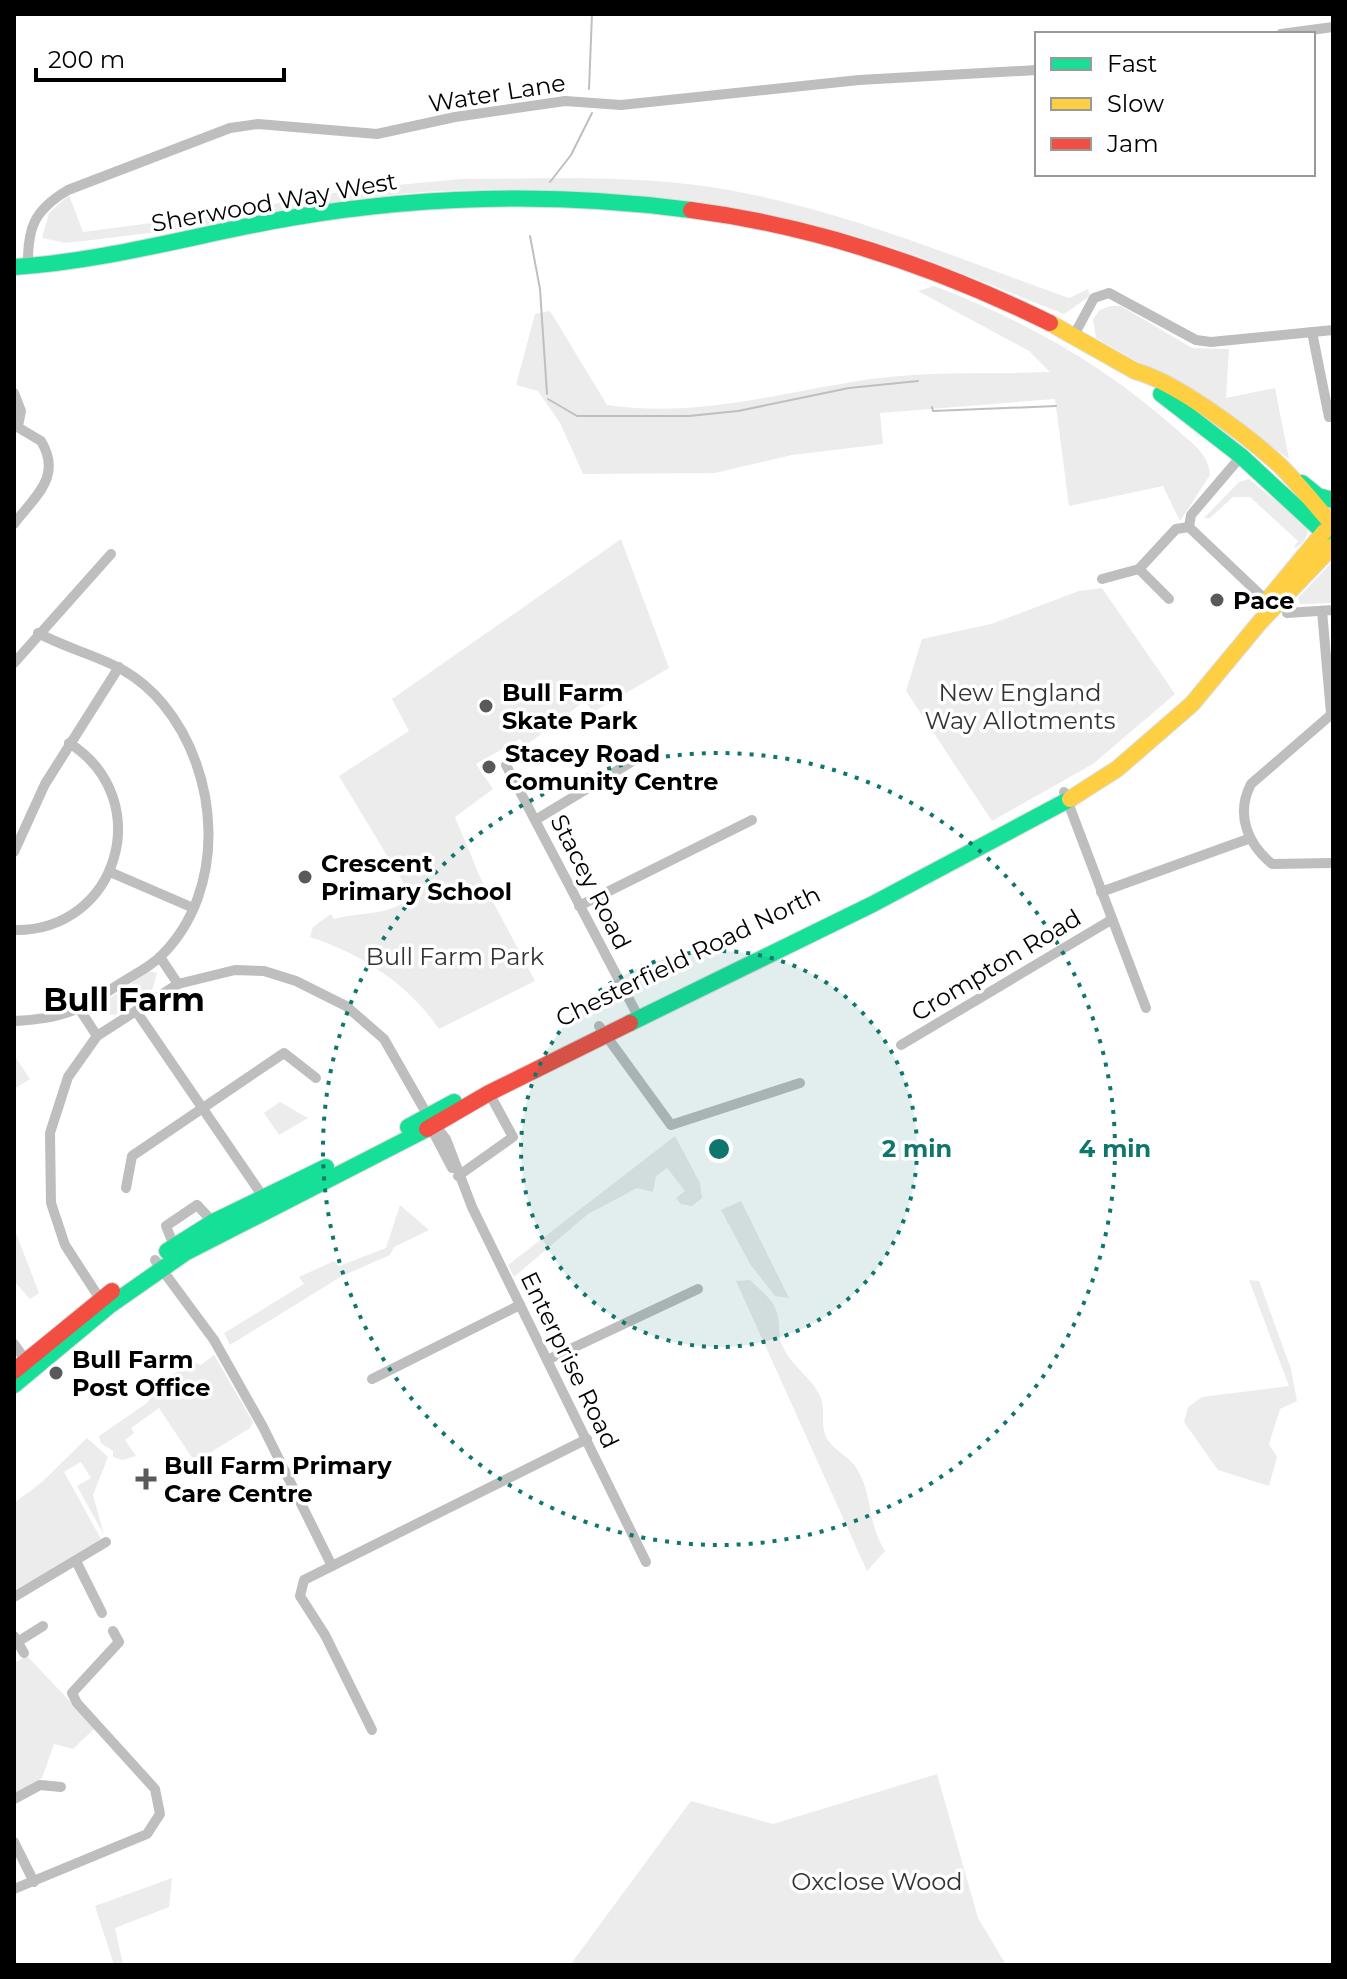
<svg xmlns="http://www.w3.org/2000/svg" width="1347" height="1979" font-family="Montserrat,sans-serif">
<style>
.green{fill:#ececec}
.lines{fill:none;stroke-linecap:round;stroke-linejoin:round}
.stream{stroke:#bfbfbf;stroke-width:2}
.fast-casing{stroke:#dbdbdb;stroke-width:18}
.slow-casing{stroke:#dbdbdb;stroke-width:18}
.jam-casing{stroke:#dbdbdb;stroke-width:18}
.street{stroke:#bebebe;stroke-width:10}
.fast{stroke:#16e098;stroke-width:16}
.slow{stroke:#ffcf43;stroke-width:16}
.jam{stroke:#f24e42;stroke-width:16}
.ring{fill:none;stroke:#0f766e;stroke-width:4;stroke-dasharray:4 8}
.poi-dot{fill:#595959;stroke:#fff;stroke-width:3}
.labels{text-anchor:middle;dominant-baseline:central;stroke-width:7;stroke-linejoin:round;paint-order:stroke}
.street-label{font-size:24px;fill:#000;stroke:#fff}
.poi-label{font-size:24px;font-weight:bold;fill:#000;stroke:#fff;text-anchor:start}
.park-label{font-size:24px;fill:#333;stroke:#fff}
.district-label{font-size:32px;font-weight:bold;fill:#000;stroke:#fff}
.centre{fill:#0f766e;stroke:#fff;stroke-width:4}
.ring-label{font-size:24px;text-anchor:middle;font-weight:bold;fill:#0f766e;stroke:#fff;stroke-width:7;stroke-linejoin:round;paint-order:stroke}
</style>
<rect width="100%" height="100%" fill="#fff"/>
<g class="green">
<path d="M461,179C551,179 645,174 734,191C849,212 959,259 1069,298L1088,289L1090,296L1064,314C1001,290 937,261 872,241C726,198 576,183 424,192C356,196 289,212 221,223C170,231 117,237 66,243L42,238L49,213L69,195L83,232L220,214L355,189Z"/>
<path d="M934,286C1022,319 1104,365 1175,428C1190,442 1209,453 1210,475L1180,521L1163,486L1069,506L1055,399L880,413L883,444L792,455L715,473L583,474L560,423L538,391L516,385L535,314L550,311L607,405C700,419 788,390 879,378C936,371 993,374 1050,372L1029,351L918,291Z"/>
<polygon points="1110,306 1121,306 1192,348 1229,349 1226,398 1275,388 1289,459 1218,408 1096,338 1093,319 1100,310"/>
<path d="M1249,479L1308,527C1308,536 1303,546 1293,548L1298,541L1250,497H1233L1210,518H1204L1239,482Z"/>
<path d="M621,539L669,668L593,712L585,701L525,746L520,739L476,764L493,789L455,817L480,877L535,981L439,1029C408,984 362,954 310,937L313,927L331,914L334,919C363,911 387,917 412,897L339,776L409,731L392,699Z"/>
<polygon points="1333,561 1333,603 1300,604 1298,598"/>
<polygon points="1102,588 1175,694 1093,764 992,821 906,691 922,639 991,624 1079,591"/>
<polygon points="149,971 157,973 152,990 115,1015 90,1012"/>
<polygon points="14,1055 30,1079 14,1089"/>
<polygon points="280,1102 308,1118 279,1135 264,1113"/>
<polygon points="675,1136 700,1183 702,1198 692,1206 681,1204 676,1198 685,1191 667,1168 656,1176 653,1192 637,1188 588,1214 514,1277 508,1265"/>
<polygon points="741,1201 789,1298 775,1296 750,1264 721,1210"/>
<polygon points="400,1205 429,1230 394,1247 390,1255 342,1276 230,1345 224,1333 304,1284 299,1277 334,1261 339,1266 386,1248"/>
<polygon points="14,1228 39,1293 30,1299 14,1281"/>
<path d="M750,1280C759,1289 774,1300 777,1313C781,1326 777,1337 784,1349C793,1367 813,1379 821,1398C826,1413 819,1427 828,1440C840,1457 853,1455 863,1481C872,1505 870,1528 885,1551L867,1571L736,1281Z"/>
<polygon points="1249,1280 1259,1281 1291,1369 1297,1401 1280,1409 1269,1444 1277,1457 1269,1486 1218,1470 1184,1422 1188,1407 1202,1397 1289,1386"/>
<polygon points="214,1355 253,1422 250,1428 195,1462 159,1408 131,1428 134,1433 125,1440 136,1456 123,1460 113,1457 113,1451 101,1443 99,1436 147,1403 163,1381 193,1362 201,1365"/>
<polygon points="87,1438 108,1457 93,1495 104,1535 77,1486 91,1478 81,1462 64,1472 101,1539 14,1591 14,1503 42,1482"/>
<polygon points="27,1656 95,1728 73,1749 54,1744 42,1778 14,1794 14,1663"/>
<polygon points="937,1774 978,1918 1006,1965 570,1965 691,1801 773,1824"/>
<polygon points="172,1878 169,1907 115,1928 123,1965 114,1965 95,1906"/>
</g>
<g class="lines">
<g class="stream">
<polyline points="589,89 592,14"/>
<polyline points="550,182 571,155 592,113"/>
<polyline points="530,236 540,289 547,394"/>
<polyline points="548,399 577,416 689,416 738,411 849,388 918,381"/>
<polyline points="932,407 933,411 1056,406"/>
</g>
<defs>
<g id="fast">
<path d="M14,267C108,261 198,234 290,218C425,195 556,192 691,210"/>
<polyline points="1161,394 1241,456 1333,541"/>
<polyline points="1302,483 1318,496 1333,500"/>
<polyline points="630,1023 873,904 1070,799"/>
<polyline points="408,1127 454,1102"/>
<polyline points="167,1251 213,1222 326,1167"/>
<polyline points="14,1385 109,1306 185,1253 427,1129"/>
</g>
<g id="slow">
<path d="M1050,323L1135,371C1174,381 1244,433 1275,461C1296,480 1314,504 1333,525"/>
<polyline points="1266,602 1324,532"/>
<polyline points="1070,799 1117,769 1192,704 1260,622 1333,546"/>
</g>
<g id="jam">
<path d="M691,210C815,226 938,268 1050,323"/>
<polyline points="427,1129 489,1093 630,1023"/>
<polyline points="14,1371 112,1291"/>
</g>
</defs>
<use href="#fast" class="fast-casing"/>
<use href="#slow" class="slow-casing"/>
<use href="#jam" class="jam-casing"/>
<g class="street">
<polyline points="1281,34 1333,27"/>
<path d="M28,267C27,228 34,210 68,190L230,128L258,124L377,134L455,117L565,101L621,105L859,80L1037,70"/>
<polyline points="1312,332 1329,417"/>
<polyline points="1073,337 1094,298 1109,293 1196,340 1211,342 1333,330"/>
<polyline points="14,393 21,411 18,426"/>
<path d="M14,425L41,441C63,477 34,497 14,524"/>
<polyline points="1189,527 1191,515 1243,454"/>
<polyline points="1139,569 1169,599"/>
<polyline points="1102,579 1139,569 1176,529 1189,527 1269,603"/>
<polyline points="1322,611 1331,713"/>
<polyline points="1287,613 1333,610"/>
<polyline points="14,663 111,554"/>
<path d="M1333,713L1251,784C1235,815 1248,844 1272,864L1333,863"/>
<polyline points="506,765 639,1018"/>
<polyline points="1064,792 1146,1008"/>
<polyline points="537,819 651,750"/>
<polyline points="14,852 45,784 119,667"/>
<polyline points="110,872 191,907"/>
<polyline points="1101,892 1248,839"/>
<polyline points="579,906 752,820"/>
<path d="M14,930C119,932 157,798 69,743"/>
<polyline points="160,957 178,984"/>
<polyline points="80,1010 97,1036"/>
<polyline points="136,1011 266,1201"/>
<path d="M14,1021C63,1019 80,1010 121,983C133,975 150,967 161,956C228,890 220,773 163,704C125,658 85,658 38,633"/>
<polyline points="599,1026 671,1125 800,1083"/>
<polyline points="901,1045 1111,920"/>
<polyline points="428,1122 452,1168"/>
<polyline points="458,1176 513,1137 489,1093"/>
<polyline points="126,1188 132,1156 284,1053 316,1078"/>
<polyline points="174,1246 166,1226 197,1205 213,1222"/>
<polyline points="155,1260 214,1340 263,1427 332,1566 587,1439"/>
<polyline points="102,1302 65,1245 51,1203 50,1133 68,1077 97,1036 178,984 235,970 264,971 296,981 346,1006 384,1039 428,1116 446,1139 472,1207 646,1562"/>
<polyline points="14,1344 29,1365"/>
<polyline points="547,1360 698,1289"/>
<polyline points="372,1379 520,1305"/>
<polyline points="76,1561 102,1613"/>
<polyline points="332,1566 304,1580 300,1596 325,1635 372,1730"/>
<polyline points="14,1597 106,1542"/>
<polyline points="14,1636 24,1653"/>
<polyline points="19,1641 43,1626"/>
<polyline points="14,1799 40,1785 61,1787"/>
<polyline points="14,1842 34,1882"/>
<polyline points="14,1889 147,1834 160,1814 155,1789 77,1703 72,1693 119,1642 113,1631"/>
</g>
<use href="#fast" class="fast"/>
<use href="#slow" class="slow"/>
<use href="#jam" class="jam"/>
</g>
<circle cx="719" cy="1149" r="198" fill="#0f766e" fill-opacity=".12"/>
<g class="ring">
<circle cx="719" cy="1149" r="198"/>
<circle cx="719" cy="1149" r="396"/>
</g>
<g class="poi-dot">
<circle cx="1217" cy="600" r="8"/>
<circle cx="486" cy="706" r="8"/>
<circle cx="489" cy="767" r="8"/>
<circle cx="305" cy="877" r="8"/>
<circle cx="56" cy="1373" r="8"/>
<path d="M142 1467h8v8h8v8h-8v8h-8v-8h-8v-8h8z"/>
</g>
<g class="labels">
<g class="street-label">
<text transform="translate(497 93) rotate(-9)">Water Lane</text>
<text transform="translate(274 202) rotate(-10)">Sherwood Way West</text>
<text transform="translate(591 882) rotate(63)">Stacey Road</text>
<text transform="translate(688 956) rotate(-26)">Chesterfield Road North</text>
<text transform="translate(996 965) rotate(-31)">Crompton Road</text>
<text transform="translate(570 1360) rotate(64)">Enterprise Road</text>
</g>
<g class="poi-label">
<text x="1233" y="600">Pace</text>
<text x="502" y="692">Bull Farm<tspan x="502" dy="28">Skate Park</tspan></text>
<text x="505" y="753">Stacey Road<tspan x="505" dy="28">Comunity Centre</tspan></text>
<text x="321" y="863">Crescent<tspan x="321" dy="28">Primary School</tspan></text>
<text x="72" y="1359">Bull Farm<tspan x="72" dy="28">Post Office</tspan></text>
<text x="164" y="1465">Bull Farm Primary<tspan x="164" dy="28">Care Centre</tspan></text>
</g>
<g class="park-label">
<text x="1020" y="692">New England<tspan x="1020" dy="28">Way Allotments</tspan></text>
<text x="455" y="956">Bull Farm Park</text>
<text x="877" y="1881">Oxclose Wood</text>
</g>
<g class="district-label">
<text x="124" y="999">Bull Farm</text>
</g>
</g>
<circle cx="719" cy="1149" r="12" class="centre"/>
<g class="ring-label">
<text x="917" y="1157">2 min</text>
<text x="1115" y="1157">4 min</text>
</g>
<rect width="1347" height="1979" fill="none" stroke="#000000" stroke-width="32"/>
<rect x="1035" y="32" width="280" height="144" fill="#ffffff" stroke="#999999" stroke-width="2"/>
<rect x="1051" y="58" width="40" height="12" fill="#16e098" stroke="#999999" stroke-width="2"/>
<text x="1107" y="72" font-size="24" fill="#000000">Fast</text>
<rect x="1051" y="98" width="40" height="12" fill="#ffcf43" stroke="#999999" stroke-width="2"/>
<text x="1107" y="112" font-size="24" fill="#000000">Slow</text>
<rect x="1051" y="138" width="40" height="12" fill="#f24e42" stroke="#999999" stroke-width="2"/>
<text x="1107" y="152" font-size="24" fill="#000000">Jam</text>
<path d="M36 68v12h248v-12" fill="none" stroke="#000000" stroke-width="4"/>
<text x="48" y="68" font-size="24" fill="#000000" stroke="#ffffff" stroke-width="6" paint-order="stroke">200 m</text>
</svg>
